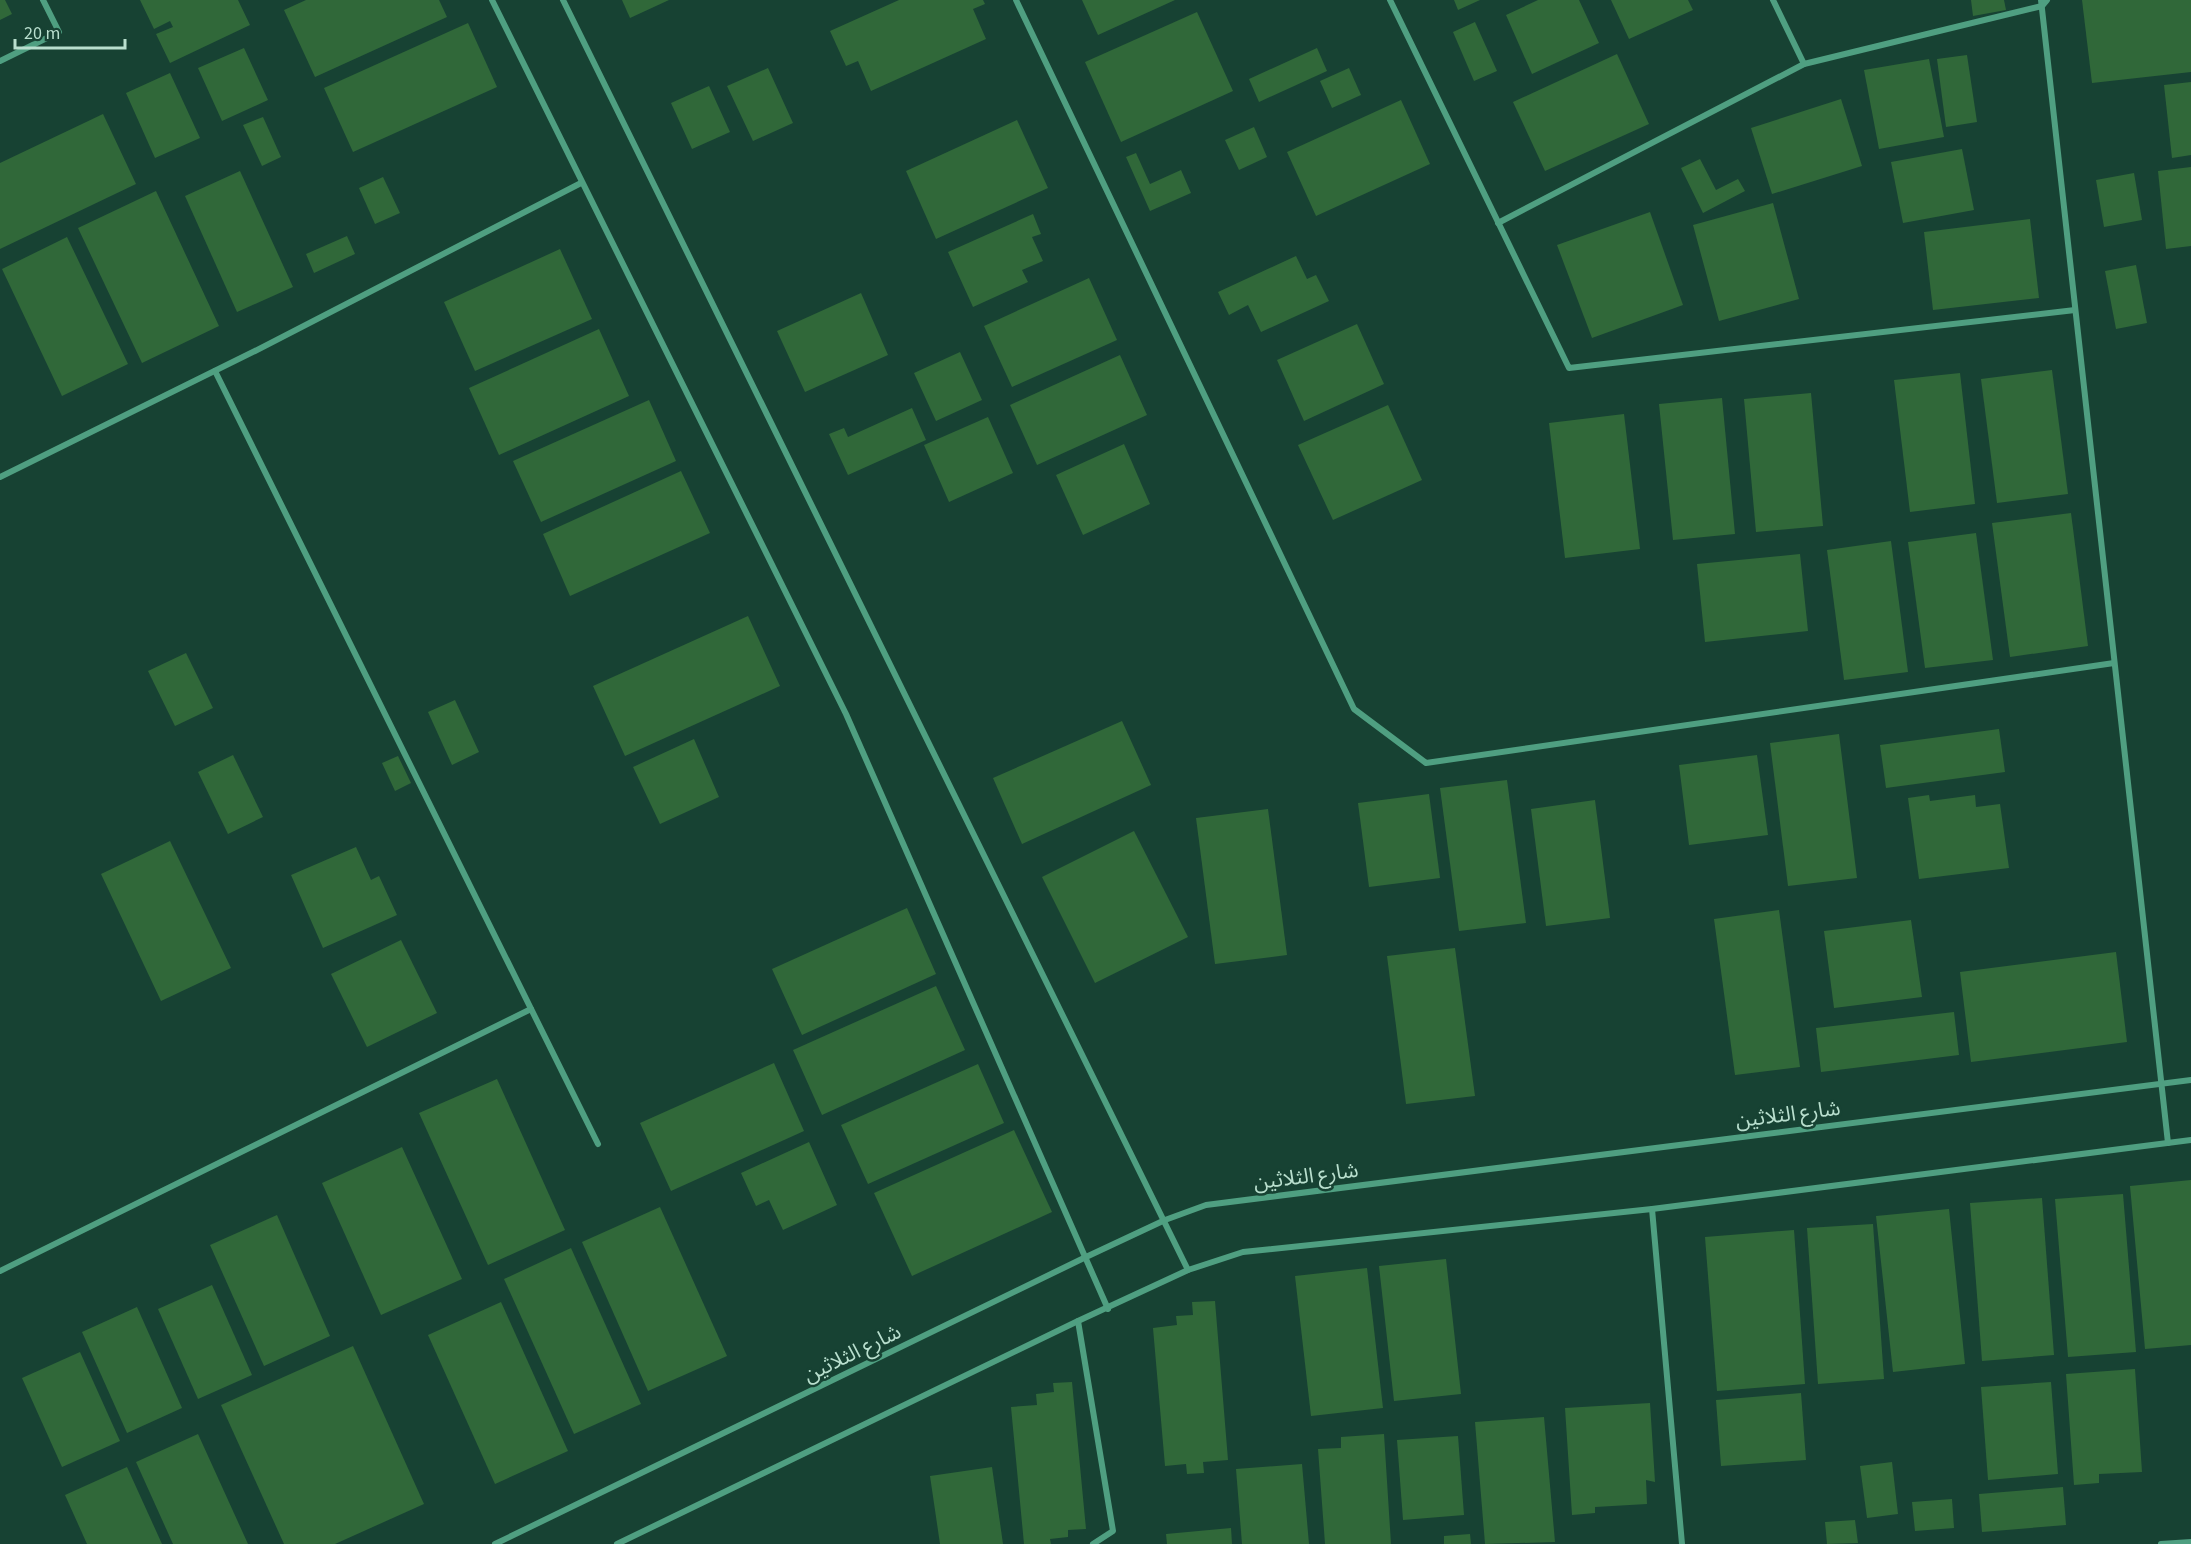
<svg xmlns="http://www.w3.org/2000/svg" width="2191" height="1544" font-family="'Source Sans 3','Noto Sans Arabic',sans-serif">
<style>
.building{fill:#306839}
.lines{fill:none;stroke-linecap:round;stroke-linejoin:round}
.minor{stroke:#4f9f81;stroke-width:6}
.labels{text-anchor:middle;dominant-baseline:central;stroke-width:5;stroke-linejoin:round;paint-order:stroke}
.street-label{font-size:21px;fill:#b9dfce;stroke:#174233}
</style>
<rect width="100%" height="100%" fill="#174233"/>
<g class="building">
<polygon points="0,0 5,0 12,14 0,20"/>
<polygon points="140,0 238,0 250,25 170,63 156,34 173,27 170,21 154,29"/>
<polygon points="306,0 439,0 447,17 315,77 284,10"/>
<polygon points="622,0 669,0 630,18"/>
<polygon points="899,0 983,0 985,4 973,9 986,39 871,91 858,61 846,66 830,31"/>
<polygon points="1082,0 1175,0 1098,35"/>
<polygon points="1454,0 1480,0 1458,10"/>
<polygon points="1538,0 1579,0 1599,43 1532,74 1506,15"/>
<polygon points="1611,0 1688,0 1693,10 1629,39"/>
<polygon points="1971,0 2004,0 2006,10 1973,16"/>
<polygon points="2082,0 2191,0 2191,72 2092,83"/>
<polygon points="1197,12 1233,91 1121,142 1085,62"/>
<polygon points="1475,22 1497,71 1474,81 1453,32"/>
<polygon points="468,23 497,87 353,152 324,88"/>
<polygon points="244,48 268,100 222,121 198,68"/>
<polygon points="1317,48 1327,71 1259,102 1249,79"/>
<polygon points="1617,54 1649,124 1545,171 1513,102"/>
<polygon points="1967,55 1977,122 1946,127 1937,59"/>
<polygon points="1929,59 1944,137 1879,149 1864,70"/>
<polygon points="768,68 793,123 753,141 727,86"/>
<polygon points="1349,68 1361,95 1332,108 1320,81"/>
<polygon points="170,73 200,138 155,158 126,93"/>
<polygon points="2191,82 2191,155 2172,158 2164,85"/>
<polygon points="709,86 730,132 692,149 671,103"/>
<polygon points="1841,99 1862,166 1772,194 1751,128"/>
<polygon points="1401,100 1430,164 1316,216 1287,152"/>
<polygon points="103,114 136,184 0,249 0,163"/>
<polygon points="263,117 281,157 262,166 243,125"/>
<polygon points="1017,120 1048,188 936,239 906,171"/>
<polygon points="1254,127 1267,157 1239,170 1225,140"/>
<polygon points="1962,149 1974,210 1903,223 1891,162"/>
<polygon points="1136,153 1150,184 1181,170 1191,193 1150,211 1126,157"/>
<polygon points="1700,159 1716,190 1738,179 1745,191 1703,213 1681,168"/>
<polygon points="2191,167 2191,246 2166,249 2158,171"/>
<polygon points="240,171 293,287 237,312 185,196"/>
<polygon points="2134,173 2142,220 2104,227 2096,180"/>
<polygon points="383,177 400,213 375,224 359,188"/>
<polygon points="156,191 219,326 142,363 78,228"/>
<polygon points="1773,203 1799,299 1719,321 1693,225"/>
<polygon points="1650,212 1683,305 1592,338 1557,245"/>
<polygon points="1033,214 1041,234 1032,237 1043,261 1022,270 1028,282 973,307 948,252"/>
<polygon points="2030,219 2039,298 1933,310 1924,232"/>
<polygon points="347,236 355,254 314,273 306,254"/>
<polygon points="67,237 128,364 62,396 2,269"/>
<polygon points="560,249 592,319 475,371 444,302"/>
<polygon points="1296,256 1307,279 1316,275 1329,301 1261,332 1248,305 1229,315 1218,292"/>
<polygon points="2136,265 2147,323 2116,329 2105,271"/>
<polygon points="1089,278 1117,340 1012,387 984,326"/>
<polygon points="861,293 888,355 805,392 777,331"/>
<polygon points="1357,324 1384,384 1304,421 1277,360"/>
<polygon points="599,329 629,396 499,455 469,388"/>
<polygon points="960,352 982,400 936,421 914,373"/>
<polygon points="1120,355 1147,415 1037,465 1010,405"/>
<polygon points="2052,370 2068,494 1997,503 1981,379"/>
<polygon points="1960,373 1975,504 1910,512 1894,380"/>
<polygon points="1811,393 1823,526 1756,532 1744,399"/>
<polygon points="1722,398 1735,534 1673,540 1659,404"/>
<polygon points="649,400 676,461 541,522 513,461"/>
<polygon points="1388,405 1422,480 1333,520 1298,445"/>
<polygon points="912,408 926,440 848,475 829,434 844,428 848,437"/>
<polygon points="1624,414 1640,549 1565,558 1549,423"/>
<polygon points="988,417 1013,473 949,502 924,445"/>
<polygon points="1124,444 1150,504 1083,535 1056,475"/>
<polygon points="681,471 710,533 570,596 543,534"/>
<polygon points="2071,513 2088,646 2010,657 1992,523"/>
<polygon points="1976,533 1993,660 1925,668 1908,542"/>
<polygon points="1891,541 1908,672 1844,680 1827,550"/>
<polygon points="1800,554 1808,631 1705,642 1697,564"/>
<polygon points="748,616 780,686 625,756 593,686"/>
<polygon points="186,653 213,708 175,726 148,671"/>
<polygon points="455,700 479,752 452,765 428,712"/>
<polygon points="1122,721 1151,785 1022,844 993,778"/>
<polygon points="1999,729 2005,772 1886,788 1880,745"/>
<polygon points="1839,734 1857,878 1788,886 1770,743"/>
<polygon points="694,739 719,797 660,824 633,767"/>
<polygon points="233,755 263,817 228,834 198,772"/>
<polygon points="1757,755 1768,835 1689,845 1679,765"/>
<polygon points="398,756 411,783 395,791 382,763"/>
<polygon points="1507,780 1526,923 1459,931 1440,788"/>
<polygon points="1429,794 1440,878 1369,887 1358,803"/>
<polygon points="1929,795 1930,801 1975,795 1976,807 2000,804 2009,868 1919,879 1908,798"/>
<polygon points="1595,800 1610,918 1546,926 1531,809"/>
<polygon points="1268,809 1287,955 1215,964 1196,818"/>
<polygon points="1134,831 1188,937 1095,983 1042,877"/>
<polygon points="170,841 231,968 161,1001 101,874"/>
<polygon points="356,847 371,880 379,876 397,915 323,948 291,875"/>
<polygon points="907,908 936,974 802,1035 772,969"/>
<polygon points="1779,910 1800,1067 1735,1075 1714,919"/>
<polygon points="1911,920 1922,997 1834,1008 1824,931"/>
<polygon points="401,940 437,1013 367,1047 331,974"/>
<polygon points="1455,948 1475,1096 1406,1104 1387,956"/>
<polygon points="2116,952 2127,1042 1971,1062 1960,972"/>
<polygon points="936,986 965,1050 822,1115 793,1050"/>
<polygon points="1954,1012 1959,1055 1821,1072 1816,1028"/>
<polygon points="774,1063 804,1131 671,1191 640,1123"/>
<polygon points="978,1064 1004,1123 868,1184 841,1125"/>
<polygon points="497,1079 565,1230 488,1265 419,1113"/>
<polygon points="1014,1130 1052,1212 912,1276 874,1193"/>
<polygon points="809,1142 837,1205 783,1230 769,1200 756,1206 741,1173"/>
<polygon points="402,1147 462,1279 381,1315 322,1183"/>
<polygon points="2191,1180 2191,1345 2145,1349 2130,1186"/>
<polygon points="2123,1194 2136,1352 2068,1357 2055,1199"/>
<polygon points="2042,1198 2054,1355 1982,1361 1970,1203"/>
<polygon points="660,1207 727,1356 648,1391 582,1242"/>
<polygon points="1949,1209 1965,1364 1893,1372 1876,1216"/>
<polygon points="277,1215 330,1336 264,1366 210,1245"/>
<polygon points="1873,1224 1884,1379 1818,1384 1807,1228"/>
<polygon points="1794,1230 1805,1384 1717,1391 1705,1237"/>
<polygon points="571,1248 641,1404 574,1434 504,1279"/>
<polygon points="1446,1259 1461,1394 1394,1401 1379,1266"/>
<polygon points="1367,1268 1383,1408 1311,1416 1295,1276"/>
<polygon points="212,1285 252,1375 198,1399 158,1309"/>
<polygon points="1215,1301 1228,1460 1203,1462 1204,1473 1187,1474 1186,1464 1165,1466 1153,1328 1177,1325 1176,1316 1193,1315 1192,1302"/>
<polygon points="501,1302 568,1451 495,1484 428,1335"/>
<polygon points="137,1307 182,1408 127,1433 82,1332"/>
<polygon points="353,1346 424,1504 335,1544 284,1544 221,1405"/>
<polygon points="80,1352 120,1441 62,1467 22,1378"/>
<polygon points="2135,1369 2142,1472 2099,1474 2099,1483 2074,1485 2066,1374"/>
<polygon points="1072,1382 1086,1529 1068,1530 1068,1537 1050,1539 1051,1544 1024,1544 1011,1407 1037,1405 1036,1394 1054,1392 1053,1383"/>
<polygon points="2051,1382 2058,1474 1988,1480 1981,1387"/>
<polygon points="1801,1393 1806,1460 1721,1466 1716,1400"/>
<polygon points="1650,1403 1655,1482 1646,1480 1647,1504 1595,1507 1595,1513 1572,1515 1565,1408"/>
<polygon points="1544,1417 1555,1542 1485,1544 1475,1422"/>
<polygon points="198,1434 248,1544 173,1544 136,1462"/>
<polygon points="1384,1434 1391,1544 1325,1544 1318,1449 1341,1448 1341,1437"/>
<polygon points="1458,1436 1464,1515 1403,1520 1397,1440"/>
<polygon points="1892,1462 1898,1514 1867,1518 1860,1466"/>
<polygon points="1302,1464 1309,1544 1242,1544 1236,1469"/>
<polygon points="127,1467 162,1544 87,1544 65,1495"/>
<polygon points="992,1467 1003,1544 940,1544 930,1476"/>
<polygon points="2063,1487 2066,1525 1982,1532 1979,1494"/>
<polygon points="1952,1499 1954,1528 1915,1531 1912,1502"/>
<polygon points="1855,1520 1858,1543 1827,1544 1825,1522"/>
<polygon points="1231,1528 1232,1544 1167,1544 1166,1534"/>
<polygon points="1470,1534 1471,1544 1444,1544 1444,1536"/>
</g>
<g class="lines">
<g class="minor">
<polyline points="492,0 846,714 1108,1309"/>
<polyline points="563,0 1188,1270"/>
<polyline points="1016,0 1354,709 1426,763 2114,663"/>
<polyline points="1390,0 1569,368 2075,310"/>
<polyline points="1773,0 1804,64"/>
<polyline points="2041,0 2168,1143"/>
<polyline points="0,61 59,32 43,0"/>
<polyline points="1498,223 1804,64 2042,6 2047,0"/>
<polyline points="215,371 598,1144"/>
<polyline points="0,477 255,351 581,183"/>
<polyline points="1652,1209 1682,1544"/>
<polyline points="0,1271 531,1009"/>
<polyline points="1078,1321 1113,1531 1093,1544"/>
<polyline points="495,1544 1086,1257 1165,1220 1206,1205 2191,1080"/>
<polyline points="617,1544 1078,1321 1188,1270 1243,1252 1652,1209 2191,1140"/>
<polyline points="2161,1544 2191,1542"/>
</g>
</g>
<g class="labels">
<g class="street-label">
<text transform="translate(1788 1114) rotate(-7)">شارع الثلاثين</text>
<text transform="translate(1306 1176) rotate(-7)">شارع الثلاثين</text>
<text transform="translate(852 1353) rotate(-26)">شارع الثلاثين</text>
</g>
</g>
<path d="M15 39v9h110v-9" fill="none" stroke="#b9dfce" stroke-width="3"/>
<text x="24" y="39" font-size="18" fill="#b9dfce" stroke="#174233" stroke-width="4.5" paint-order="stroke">20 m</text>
</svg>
